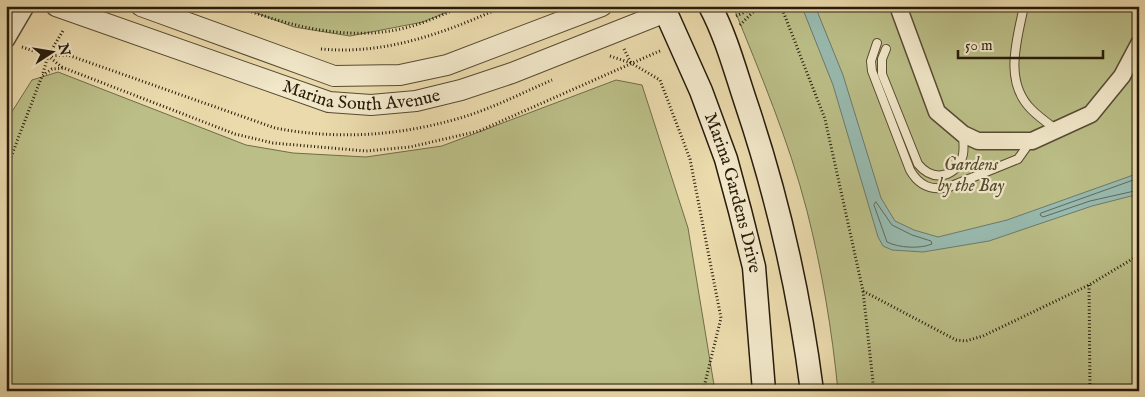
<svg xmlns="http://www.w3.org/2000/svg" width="1145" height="397" font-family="'IM FELL English',serif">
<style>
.green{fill:#bbbe87;stroke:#716c48}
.water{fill:#98baaf;stroke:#6b7a6d}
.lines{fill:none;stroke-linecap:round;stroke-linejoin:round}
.shore{stroke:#606a5c;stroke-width:1}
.service-casing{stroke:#584b32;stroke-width:10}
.minor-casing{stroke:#584b32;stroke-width:19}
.tertiary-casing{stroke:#584b32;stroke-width:22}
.secondary-casing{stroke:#271b0a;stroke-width:25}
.path{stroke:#271b0a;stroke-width:3;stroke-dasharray:1 2.5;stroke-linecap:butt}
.service{stroke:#f1e7c9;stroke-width:8}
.minor{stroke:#f1e7c9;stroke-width:16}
.tertiary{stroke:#f1e7c9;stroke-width:20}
.secondary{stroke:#f1e7c9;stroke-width:22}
.labels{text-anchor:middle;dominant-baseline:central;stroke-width:4.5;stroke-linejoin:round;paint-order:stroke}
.street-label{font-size:18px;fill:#271b0a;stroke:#f1e7c9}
.park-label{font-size:18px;font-style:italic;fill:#534c30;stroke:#f1e7c9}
</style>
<rect width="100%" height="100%" fill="#eadaac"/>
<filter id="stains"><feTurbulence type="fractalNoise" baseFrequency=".004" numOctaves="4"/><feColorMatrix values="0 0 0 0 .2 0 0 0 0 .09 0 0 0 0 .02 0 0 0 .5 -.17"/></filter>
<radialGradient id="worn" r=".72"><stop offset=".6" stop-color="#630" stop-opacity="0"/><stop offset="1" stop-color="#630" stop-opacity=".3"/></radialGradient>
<g class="green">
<polygon points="237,6 462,6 423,22 350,36 294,27"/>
<path d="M733,6H1139V391H838C832,330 822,270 807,211C789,141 760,73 733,6Z"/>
<polygon points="58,72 246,145 293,153 366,157 442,146 616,80 642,85 688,228 715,391 6,391 6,121 32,80"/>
</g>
<polygon class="water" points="815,6 843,75 881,198 895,221 914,230 938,237 1007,220 1139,173 1139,194 1092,206 989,241 923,252 892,250 883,246 878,237 833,85 802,7"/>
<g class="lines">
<g class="shore">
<polyline points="1139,178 1041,213 1040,215 1043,217 1090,201 1139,190"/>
<path d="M876,202L892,225L912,235L931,241L932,244C920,249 899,248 887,242L874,205Z"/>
</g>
<defs>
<g id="service">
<path d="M1024,6C1017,40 1003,82 1032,110C1040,118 1049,124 1057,130"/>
<path d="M877,43L871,61L872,71L910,170C919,186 931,191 949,187L1018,159L1030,142"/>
<path d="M886,49L882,59V74L918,164C932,181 953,179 962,158C965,151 963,141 963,134"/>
</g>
<g id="minor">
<polyline points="898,6 937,112 963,134 978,141 1032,141 1091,114 1122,76 1139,44"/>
<polyline points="6,40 26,6"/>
</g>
<g id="tertiary">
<path id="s1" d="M56,6L329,102L371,105L416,101L461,90L512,73L666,12"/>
<polyline points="141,6 334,76 400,75 447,65 602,6"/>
</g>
<g id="secondary">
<path id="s2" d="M663,6L701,91L726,159L740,211L754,267L764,391"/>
<path d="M710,6C726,36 735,70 746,103C778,198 799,290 812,391"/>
</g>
</defs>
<use href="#service" class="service-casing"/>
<use href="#minor" class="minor-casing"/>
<use href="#tertiary" class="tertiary-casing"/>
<use href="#secondary" class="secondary-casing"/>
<g class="path">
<path d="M235,6C290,26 347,42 405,28C425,23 444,14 463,6"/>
<polyline points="781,6 825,119 863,291 874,391"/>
<polyline points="736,16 758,6"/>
<polyline points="740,25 755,10"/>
<path d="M22,47L48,56L68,55L275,128C337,140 399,136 460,118C491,109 522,93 552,80"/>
<path d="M321,49C386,55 445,33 504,6"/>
<polyline points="624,49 631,63"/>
<polyline points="48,56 64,29"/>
<polyline points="610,56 631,63 660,80 690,159 721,318 703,391"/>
<polyline points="43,73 48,56 63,68"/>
<polyline points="1138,91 1139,91"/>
<polyline points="1137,95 1139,99"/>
<polyline points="6,170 42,76 52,69 64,68 235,134 273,143 366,151 410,147 479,131 662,50"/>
<polyline points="1089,285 1090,391"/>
<polyline points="863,291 956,340 966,341 983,336 1089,285 1139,255"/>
</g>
<use href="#service" class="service"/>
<use href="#minor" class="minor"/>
<use href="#tertiary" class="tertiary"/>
<use href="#secondary" class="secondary"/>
</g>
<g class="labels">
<g class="street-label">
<text stroke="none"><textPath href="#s1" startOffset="321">Marina South Avenue</textPath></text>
<text stroke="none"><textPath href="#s2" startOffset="200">Marina Gardens Drive</textPath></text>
</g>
<g class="park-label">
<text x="971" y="165">Gardens<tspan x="971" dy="21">by the Bay</tspan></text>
</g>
</g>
<rect width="1145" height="397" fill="none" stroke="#eadaac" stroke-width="25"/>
<rect x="8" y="8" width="1130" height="382" fill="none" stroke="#271b0a" stroke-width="2.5"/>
<rect x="12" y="12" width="1120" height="372" fill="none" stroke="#271b0a"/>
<g transform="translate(52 52) rotate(78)" stroke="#f1e7c9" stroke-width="4" paint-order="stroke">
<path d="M0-4L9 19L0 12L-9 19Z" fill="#271b0a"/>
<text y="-8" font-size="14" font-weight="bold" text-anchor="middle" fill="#271b0a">N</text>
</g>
<path d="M958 50v8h145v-8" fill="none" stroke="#271b0a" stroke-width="2.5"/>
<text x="965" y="50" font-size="15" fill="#271b0a" stroke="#f1e7c9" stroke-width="4" paint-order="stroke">50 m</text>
<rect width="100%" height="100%" filter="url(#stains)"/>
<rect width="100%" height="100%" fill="url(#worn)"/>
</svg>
